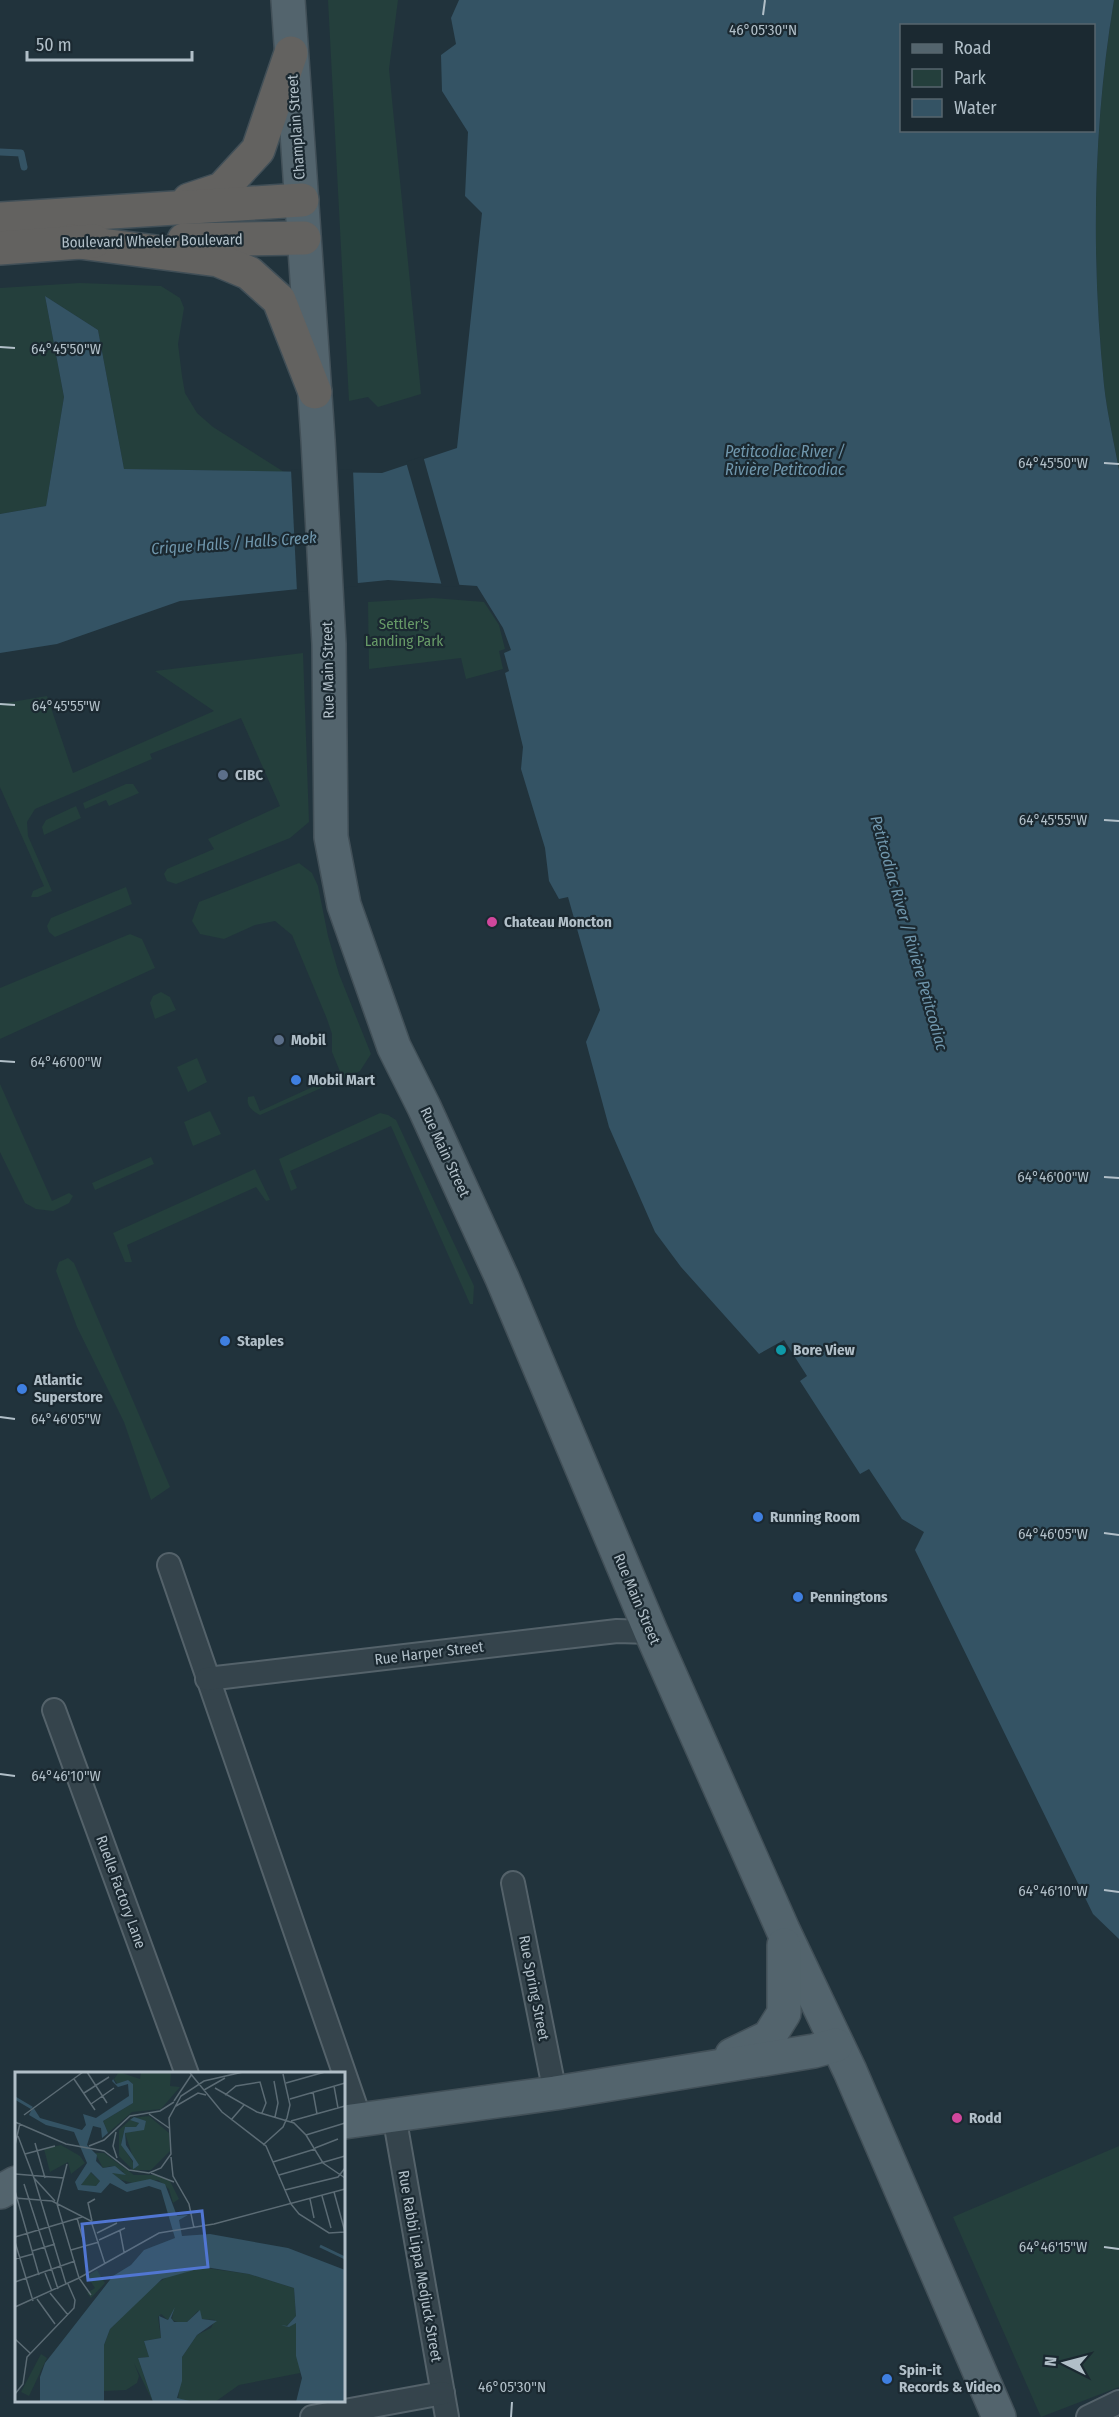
<svg xmlns="http://www.w3.org/2000/svg" width="1119" height="2417" font-family="'Fira Sans Condensed',sans-serif">
<style>
.green{fill:#243f3c}
.water{fill:#345364;fill-rule:evenodd}
.pier{fill:#21333c}
.lines{fill:none;stroke-linecap:round;stroke-linejoin:round}
.stream{stroke:#345364;stroke-width:7}
.minor-casing{stroke:#54626a;stroke-width:26}
.primary-casing{stroke:#425058;stroke-width:36}
.trunk-casing{stroke:#414f57;stroke-width:36}
.minor{stroke:#35444c;stroke-width:22}
.primary{stroke:#53646d;stroke-width:33}
.trunk{stroke:#636260;stroke-width:33}
.ticks{fill:none;stroke:#b1bfc8;stroke-width:2}
.service-dot{fill:#5c6f8a;stroke:#1b2931;stroke-width:2}
.hotel-dot{fill:#d1479c;stroke:#1b2931;stroke-width:2}
.shop-dot{fill:#3f7fe0;stroke:#1b2931;stroke-width:2}
.culture-dot{fill:#0f9aa8;stroke:#1b2931;stroke-width:2}
.labels{text-anchor:middle;dominant-baseline:central;stroke-width:4.5;stroke-linejoin:round;paint-order:stroke}
.street-label{font-size:15px;fill:#b1bfc8;stroke:#1b2931}
.park-label{font-size:15px;fill:#679a67;stroke:#1b2931}
.poi-label{font-size:15px;font-weight:bold;fill:#b1bfc8;stroke:#1b2931;text-anchor:start}
.water-label{font-size:16px;font-style:italic;fill:#7097ad;stroke:#1b2931}
.inset-river{fill:none;stroke:#345364;stroke-width:3}
.inset-road{fill:none;stroke:#5b6b74;stroke-width:1.5}
.view{fill:#5176d2;fill-opacity:0.15;stroke:#5176d2;stroke-width:3}
.inset-edge{fill:none;stroke:#b1bfc8;stroke-width:3}
.ticks-label{font-size:15px;text-anchor:middle;fill:#b1bfc8;stroke:#1b2931;stroke-width:4.5;stroke-linejoin:round;paint-order:stroke}
</style>
<rect width="100%" height="100%" fill="#21333c"/>
<g class="green">
<polygon points="328,0 398,0 389,69 421,394 378,407 368,397 349,401"/>
<path d="M1114,0H1119V470C1114,442 1107,413 1104,385C1091,257 1093,127 1114,0Z"/>
<polygon points="80,283 161,286 180,298 184,308 178,344 182,376 185,393 197,413 213,427 284,472 124,469 98,330 45,296 64,397 46,506 0,514 0,288"/>
<polygon points="433,598 484,602 499,625 505,649 499,651 503,669 466,679 461,658 369,669 368,602"/>
<polygon points="303,653 309,822 290,838 176,884 167,881 164,874 167,869 214,849 208,839 280,806 241,718 150,754 152,759 35,809 27,822 28,836 52,891 38,897 31,897 33,891 44,886 0,787 0,704 47,696 73,773 214,711 155,671"/>
<polygon points="126,784 133,784 139,793 109,806 106,800 85,809 83,803"/>
<polygon points="76,806 81,818 44,835 42,827 46,820"/>
<path d="M299,863L312,873L318,886L328,936L339,974L371,1054L360,1071L260,1115C252,1111 246,1106 248,1097L254,1096L260,1111L341,1074L332,1052V1034L327,1019L292,935L275,921L255,925L224,939L200,934L192,921L199,902Z"/>
<polygon points="126,887 132,904 55,937 49,932 47,926 51,918"/>
<polygon points="130,934 142,939 155,968 0,1039 0,988"/>
<polygon points="161,992 170,997 176,1010 155,1019 150,1003 153,996"/>
<polygon points="197,1058 207,1082 188,1092 177,1067"/>
<polygon points="0,1084 52,1201 69,1193 73,1196 69,1203 53,1211 36,1209 25,1203 0,1152"/>
<polygon points="210,1111 221,1134 193,1146 184,1122"/>
<polygon points="380,1113 388,1115 396,1120 474,1286 473,1304 470,1304 391,1126 290,1171 297,1188 291,1191 279,1159"/>
<polygon points="151,1157 154,1164 95,1190 92,1183"/>
<polygon points="255,1169 270,1200 266,1201 256,1187 127,1245 132,1262 125,1262 113,1233"/>
<polygon points="68,1258 74,1263 170,1487 151,1500 124,1422 77,1327 56,1271 59,1262"/>
<polygon points="1119,2146 1119,2387 1041,2417 953,2217"/>
</g>
<path class="water" d="M459,0H1114C1093,126 1091,257 1104,385C1107,413 1114,442 1119,470V1939L1093,1914L915,1550L924,1532L902,1519L869,1469L860,1474L800,1381L807,1376L784,1340L759,1354L681,1267L655,1232L609,1127L586,1042L600,1010L568,897L559,899L549,881L545,848L521,769L523,747L505,673L509,671L504,653L511,650L503,628L477,586L388,580L180,601L57,644L0,653V514L46,506L64,397L45,296L98,330L124,469L382,473L457,448L482,213L465,196L468,132L442,91L441,55L456,44L451,18ZM902,26H1094V130H902Z"/>
<g class="pier">
<polygon points="423,456 460,587 442,586 406,462"/>
<polygon points="291,469 353,470 358,586 297,592"/>
</g>
<g class="lines">
<polyline class="stream" points="0,152 21,153 24,167"/>
<defs>
<g id="minor">
<polyline points="169,1565 360,2119"/>
<polyline points="207,1679 617,1631 651,1632"/>
<polyline points="54,1710 187,2074"/>
<polyline points="513,1883 555,2093"/>
<polyline points="394,2115 447,2417"/>
<polyline points="312,2417 443,2393"/>
<polyline points="1088,2417 1119,2402"/>
</g>
<g id="primary">
<polyline points="288,0 318,440 329,644 331,837 344,905 394,1047 424,1107 502,1278 651,1632 783,1930 850,2071 999,2417"/>
<polyline points="732,2055 769,2037 784,2013 784,1945"/>
<polyline points="344,2122 555,2093 814,2051 836,2045"/>
<polyline points="0,2192 16,2183"/>
</g>
<g id="trunk">
<polyline points="189,200 222,189 258,150 291,53"/>
<polyline points="0,219 302,200"/>
<polyline points="184,240 304,238"/>
<polyline points="71,241 218,260 249,273 279,300 315,392"/>
<polyline points="0,248 94,241"/>
</g>
</defs>
<use href="#minor" class="minor-casing"/>
<use href="#primary" class="primary-casing"/>
<use href="#trunk" class="trunk-casing"/>
<use href="#minor" class="minor"/>
<use href="#primary" class="primary"/>
<use href="#trunk" class="trunk"/>
</g>
<path class="ticks" d="M763,15L765,0M0,347L15,348M1104,463L1119,464M0,704L15,705M1104,820L1119,821M0,1061L15,1062M1104,1177L1119,1178M0,1417L15,1419M1104,1533L1119,1535M0,1774L15,1776M1104,1890L1119,1892M1104,2247L1119,2249M511,2417L512,2402"/>
<g class="service-dot">
<circle cx="223" cy="775" r="6"/>
<circle cx="279" cy="1040" r="6"/>
</g>
<g class="hotel-dot">
<circle cx="492" cy="922" r="6"/>
<circle cx="957" cy="2118" r="6"/>
</g>
<g class="shop-dot">
<circle cx="296" cy="1080" r="6"/>
<circle cx="225" cy="1341" r="6"/>
<circle cx="22" cy="1389" r="6"/>
<circle cx="758" cy="1517" r="6"/>
<circle cx="798" cy="1597" r="6"/>
<circle cx="887" cy="2379" r="6"/>
</g>
<circle class="culture-dot" cx="781" cy="1350" r="6"/>
<g class="labels">
<g class="street-label">
<text transform="translate(296 127) rotate(-94)">Champlain Street</text>
<text transform="translate(152 241) rotate(-1)">Boulevard Wheeler Boulevard</text>
<text transform="translate(328 670) rotate(-91)">Rue Main Street</text>
<text transform="translate(445 1152) rotate(65)">Rue Main Street</text>
<text transform="translate(637 1599) rotate(67)">Rue Main Street</text>
<text transform="translate(429 1653) rotate(-7)">Rue Harper Street</text>
<text transform="translate(121 1892) rotate(70)">Ruelle Factory Lane</text>
<text transform="translate(534 1988) rotate(79)">Rue Spring Street</text>
<text transform="translate(420 2266) rotate(80)">Rue Rabbi Lippa Medjuck Street</text>
</g>
<g class="park-label">
<text x="404" y="624">Settler's<tspan x="404" dy="17">Landing Park</tspan></text>
</g>
<g class="poi-label">
<text x="235" y="775">CIBC</text>
<text x="504" y="922">Chateau Moncton</text>
<text x="291" y="1040">Mobil</text>
<text x="308" y="1080">Mobil Mart</text>
<text x="237" y="1341">Staples</text>
<text x="793" y="1350">Bore View</text>
<text x="34" y="1380">Atlantic<tspan x="34" dy="17">Superstore</tspan></text>
<text x="770" y="1517">Running Room</text>
<text x="810" y="1597">Penningtons</text>
<text x="969" y="2118">Rodd</text>
<text x="899" y="2370">Spin-it<tspan x="899" dy="17">Records &amp; Video</tspan></text>
</g>
<g class="water-label">
<text x="785" y="451">Petitcodiac River /<tspan x="785" dy="18">Rivière Petitcodiac</tspan></text>
<text transform="translate(234 543) rotate(-4)">Crique Halls / Halls Creek</text>
<text transform="translate(909 933) rotate(74)">Petitcodiac River / Rivière Petitcodiac</text>
</g>
</g>
<g transform="translate(15 2072)">
<rect width="330" height="330" fill="#21333c"/>
<path d="M104,0L125,7L126,0H156L155,14L165,15L146,37L117,40L93,61L88,49L118,31V12L113,8L102,12L99,7ZM134,44L154,61L155,79L136,98H118L104,84V58L117,46ZM116,48L131,49L128,57L110,61L121,95L106,72L110,55H121L124,51ZM46,73L65,84L70,91L56,102L53,90L35,100L29,77ZM80,81H89L119,103H141L155,109L164,127L158,131L154,117L143,108L121,112L103,107L97,101L109,100L96,94L88,96ZM75,100L85,109L81,114L68,115L66,111ZM183,195L234,202L279,216L281,244L271,255L281,250L285,301L224,313L200,330L163,328L167,285L182,263L196,256L200,248L187,247L183,239L172,250L165,251L157,248L158,239L153,248L146,242L143,245L146,266L129,269L134,285L123,286L138,330L119,291L124,304L122,311L111,318L89,319V273L95,257L136,215L157,202ZM82,198L90,211L76,226L72,221L80,216L72,204ZM26,282L32,286L14,324L6,320Z" fill="#243f3c" fill-rule="evenodd"/>
<path d="M102,0L98,7L101,12L113,8L118,12V31L88,49L93,61L87,66L86,56L78,54L72,73L82,83L81,89L88,96L100,94L111,103L97,101L111,112L135,107L150,112L162,144L173,143L164,148L167,164L195,162L273,176L330,198V330H281L287,306L281,284V251L274,255L269,254L266,253L272,254L281,244L279,216L234,202L190,195L147,207L95,257L89,273V330H25V305L30,291L98,204L116,193L129,178L160,166L146,118L134,114L112,120L95,111L86,121L63,118L60,110L72,91L59,60L31,53L14,43L18,35L25,46L67,58L71,53L68,42L81,46L114,24L113,12L103,15L97,9ZM76,100L85,109L81,114L66,113ZM119,45L131,49L129,58L110,61L111,73L124,93L120,96L118,97V89L106,73L110,55H121L124,51L115,48ZM160,235L156,246L159,250H172L185,238L187,247L202,249L182,263L167,285V309L162,326L179,330H138L123,286L134,285L129,269L146,266L144,244L153,248Z" fill="#345364" fill-rule="evenodd"/>
<path class="inset-river" d="M0,26L17,36M305,174L330,186"/>
<path class="inset-road" d="M72,0L92,31M175,1L207,40L251,74L276,132M59,7L80,38M259,9L263,31L260,45M271,11L310,0M319,14L323,36M200,16L242,40L279,51L291,63L308,91L330,106M189,18L210,6M298,20L302,42M69,21L94,5M210,23L221,14L245,10L251,31L247,41M275,27L330,11M159,29L177,2M76,32L99,16M161,34L183,21L191,23M134,42L154,56M9,43L68,0M216,48L229,33M276,49L330,34M0,50L51,72L89,79L114,98L134,101L146,96L156,82L154,46L166,24L189,9L228,0M101,60L98,74L102,86M291,63L330,51M3,64L19,106L40,129M20,71L30,106M0,73L5,51M248,73L268,55L272,46L275,33L268,2M74,74L89,68L115,44L145,39L159,30M300,76L323,67M10,82L40,74M156,85L158,104L174,132L179,156M258,90L300,77M52,92L42,132L64,206L76,223M136,101L159,110M0,102L49,106M264,103L330,84M19,106L51,212M9,112L43,217M270,118L323,105L330,96M0,119L24,203M319,120L330,160M307,124L316,156M0,126L37,129L76,149L90,192M295,127L299,146M276,132L284,142L314,161L330,160M62,146L70,174M77,149L73,131L80,127M105,159L109,180M82,161L102,151M0,165L67,145M84,168L110,156M0,170L18,229M56,178L84,170M17,179L40,172M0,187L18,182M30,201L37,219M0,210L60,189M35,221L53,243M22,227L40,252M0,235L64,206L144,161L199,152L330,117M0,267L15,281M0,322L8,312L12,285L59,236L60,228L53,212"/>
<path class="view" d="M187,139L193,195L73,208L67,152Z"/>
<rect width="330" height="330" class="inset-edge"/>
</g>
<g class="ticks-label">
<text x="763" y="35">46°05'30"N</text>
<text x="66" y="354">64°45'50"W</text>
<text x="1053" y="468">64°45'50"W</text>
<text x="66" y="711">64°45'55"W</text>
<text x="1053" y="825">64°45'55"W</text>
<text x="66" y="1067">64°46'00"W</text>
<text x="1053" y="1182">64°46'00"W</text>
<text x="66" y="1424">64°46'05"W</text>
<text x="1053" y="1539">64°46'05"W</text>
<text x="66" y="1781">64°46'10"W</text>
<text x="1053" y="1896">64°46'10"W</text>
<text x="1053" y="2252">64°46'15"W</text>
<text x="512" y="2392">46°05'30"N</text>
</g>
<rect x="900" y="24" width="195" height="108" fill="#1b2931" stroke="#57656d" stroke-width="1.5"/>
<rect x="912" y="44" width="30" height="9" fill="#53646d" stroke="#57656d" stroke-width="1.5"/>
<text x="954" y="54" font-size="18" fill="#b1bfc8">Road</text>
<rect x="912" y="69" width="30" height="18" fill="#243f3c" stroke="#57656d" stroke-width="1.5"/>
<text x="954" y="84" font-size="18" fill="#b1bfc8">Park</text>
<rect x="912" y="99" width="30" height="18" fill="#345364" stroke="#57656d" stroke-width="1.5"/>
<text x="954" y="114" font-size="18" fill="#b1bfc8">Water</text>
<g transform="translate(1065 2363) rotate(276)" stroke="#1b2931" stroke-width="4.5" paint-order="stroke">
<path d="M0-4.5L10 22L0 15L-10 22Z" fill="#b1bfc8"/>
<text y="-9" font-size="16" font-weight="bold" text-anchor="middle" fill="#b1bfc8">N</text>
</g>
<path d="M27 51v9h165v-9" fill="none" stroke="#b1bfc8" stroke-width="3"/>
<text x="36" y="51" font-size="18" fill="#b1bfc8" stroke="#1b2931" stroke-width="4.5" paint-order="stroke">50 m</text>
</svg>
